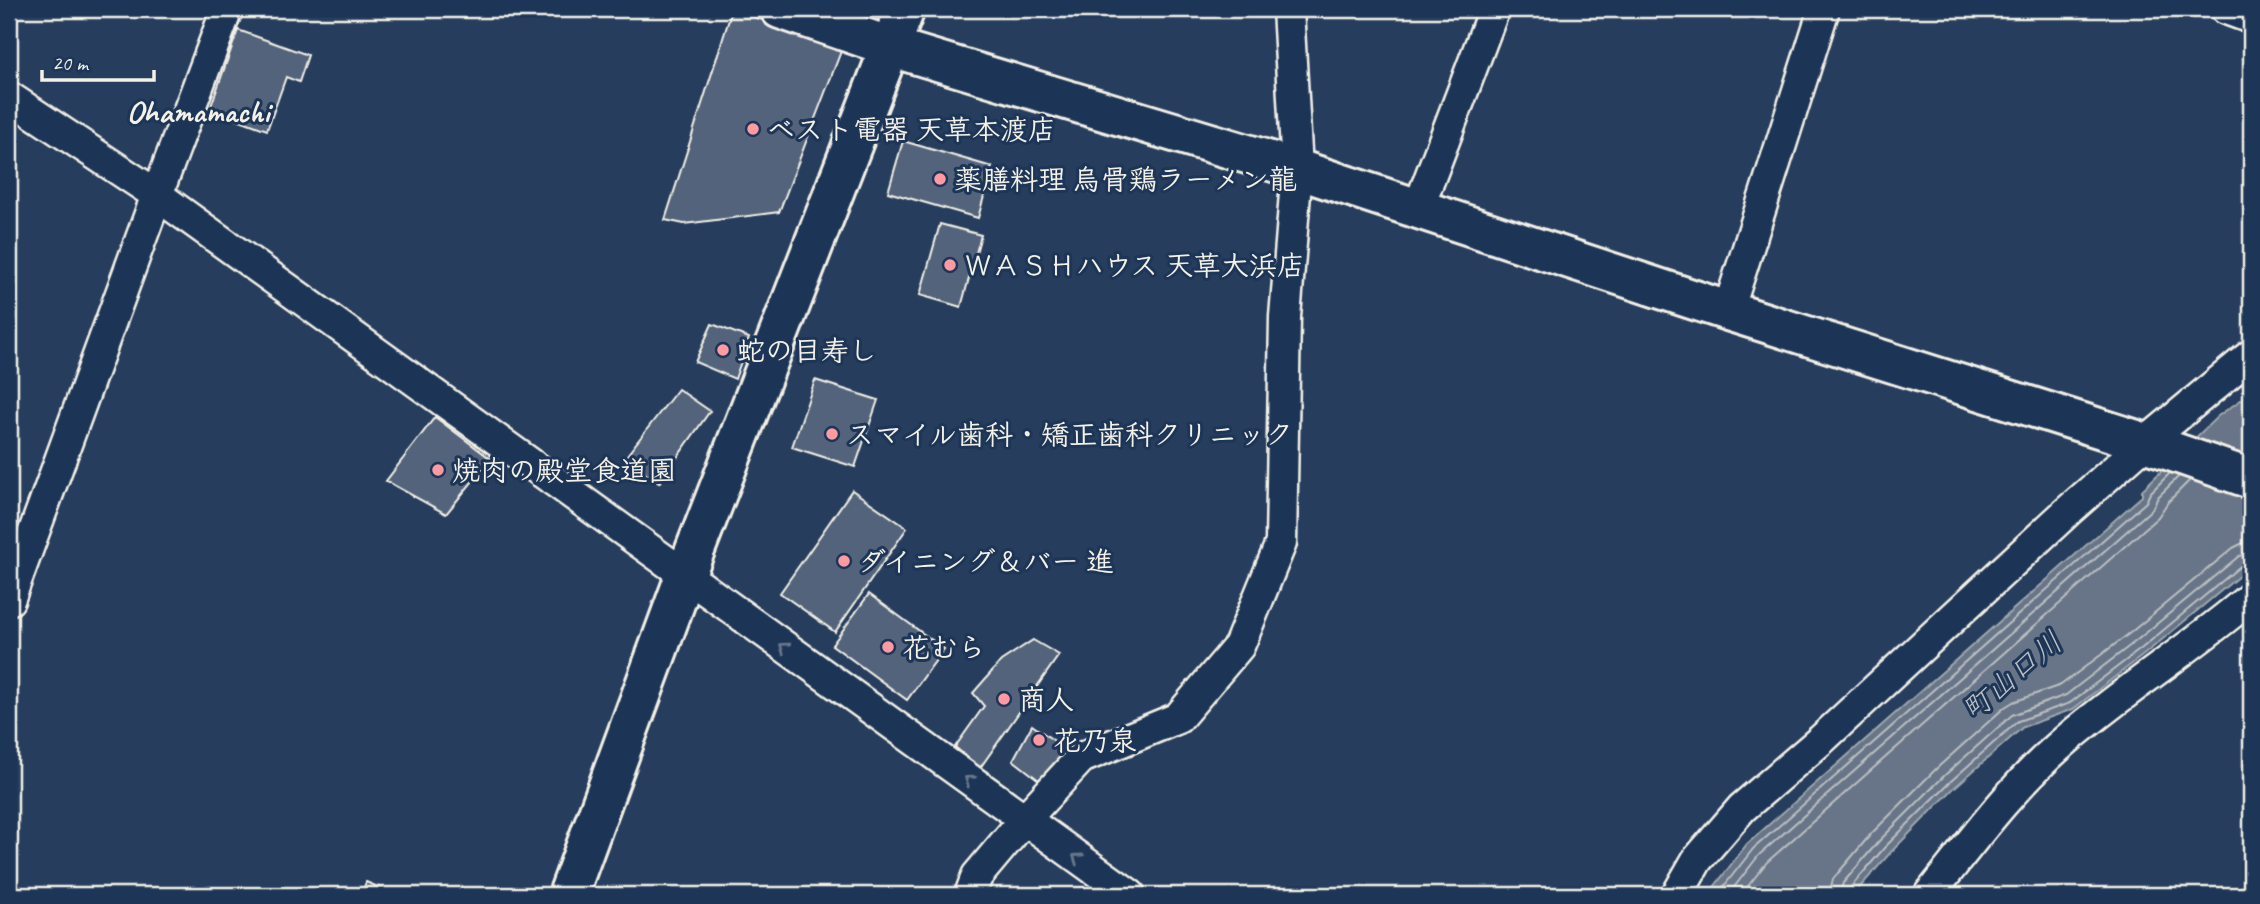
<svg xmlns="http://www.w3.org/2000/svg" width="2260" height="904" font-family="Caveat,'Klee One',sans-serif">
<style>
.water{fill:#677588;stroke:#9fa7ae;stroke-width:2}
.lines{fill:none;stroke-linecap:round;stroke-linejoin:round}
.shore{stroke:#bcbfc2;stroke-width:2}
.building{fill:#52647b;stroke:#f4f1e8;stroke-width:2}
.street-casing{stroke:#f4f1e8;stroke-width:35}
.secondary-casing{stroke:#f4f1e8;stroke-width:44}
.street{stroke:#1d3557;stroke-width:30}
.secondary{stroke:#1d3557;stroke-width:38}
.oneway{stroke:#68778a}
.poi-dot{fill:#ff9aa2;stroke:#1d3557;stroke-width:2.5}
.labels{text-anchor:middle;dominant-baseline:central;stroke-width:6;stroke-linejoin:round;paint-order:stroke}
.poi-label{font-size:28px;font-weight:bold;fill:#f4f1e8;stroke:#1d3557;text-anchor:start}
.water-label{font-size:30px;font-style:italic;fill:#bcbfc2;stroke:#1d3557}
.quarter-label{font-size:32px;font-weight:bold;fill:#f4f1e8;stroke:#1d3557}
</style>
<rect width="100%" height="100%" fill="#263d5d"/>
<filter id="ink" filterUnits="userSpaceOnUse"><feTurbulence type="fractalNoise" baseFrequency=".0143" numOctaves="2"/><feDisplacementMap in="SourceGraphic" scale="14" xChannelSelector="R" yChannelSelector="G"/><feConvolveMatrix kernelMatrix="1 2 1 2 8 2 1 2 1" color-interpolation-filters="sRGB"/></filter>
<g filter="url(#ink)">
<polygon class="water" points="2251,393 2251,566 2146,653 2073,709 2023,727 1955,787 1891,852 1853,895 1708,895 1747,844 2142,496 2142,490 2218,416"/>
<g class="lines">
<g class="shore">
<polyline points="1717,895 1753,849 2146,502 2150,493 2170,473"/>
<polyline points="1728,895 1759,855 2152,509 2158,497 2179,476"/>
<polyline points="1741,895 1767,862 2158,517 2168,502 2190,480"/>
<polyline points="1829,895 1833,879 1871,834 1937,768 2005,707 2013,702 2061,685 2130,633 2233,548 2243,543 2251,542"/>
<polyline points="1839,895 1843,883 1879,841 1945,775 2012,715 2066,695 2136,641 2239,556 2251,553"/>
<polyline points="1848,895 1850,888 1885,847 1950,782 2018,721 2070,703 2142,648 2244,563 2251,561"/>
</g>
</g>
<g class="building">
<polygon points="732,10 843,46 779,212 684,224 665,220"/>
<polygon points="238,30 308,55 299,82 286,77 267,130 210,109"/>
<polygon points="903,141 992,167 978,218 888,192"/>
<polygon points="940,224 981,235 961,307 920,295"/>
<polygon points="712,324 749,338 735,379 695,362"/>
<polygon points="815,380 878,400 855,467 792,447"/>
<polygon points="678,389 710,411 659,483 624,459"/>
<polygon points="435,417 491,459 446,514 386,481"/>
<polygon points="852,490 907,528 835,632 780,593"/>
<polygon points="869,594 944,649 907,700 832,645"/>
<polygon points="1033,640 1059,655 980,768 955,747 984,706 973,693 1001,661"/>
<polygon points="1032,725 1074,755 1044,784 1013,760"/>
<polygon points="366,882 397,895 361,895"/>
</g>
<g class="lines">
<defs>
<g id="street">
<polyline points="2226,9 2251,18"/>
<polyline points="9,97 157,195 1130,895"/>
<polyline points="1418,209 1494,9"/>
<polyline points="1728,311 1824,9"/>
<polyline points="9,600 157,195 227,9"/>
<polyline points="970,895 977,876 1024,820 1081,758 1178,718 1239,646 1281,543 1285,317 1297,169 1288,9"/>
<polyline points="1677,895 1697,860 1742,808 1821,740 2068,511 2145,443 2251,355"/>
<path d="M1929,895C1970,844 2009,790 2058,747C2119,693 2189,650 2251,597"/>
</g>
<g id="secondary">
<polyline points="780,9 891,47 1297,169 1728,311 2162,448 2251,479"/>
<polyline points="568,895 685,576 905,9"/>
</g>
</defs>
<use href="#street" class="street-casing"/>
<use href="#secondary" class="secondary-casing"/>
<use href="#street" class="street"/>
<use href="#secondary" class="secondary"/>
</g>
<defs><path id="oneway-chevron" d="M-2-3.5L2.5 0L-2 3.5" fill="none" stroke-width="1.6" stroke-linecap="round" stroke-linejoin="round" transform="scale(1.75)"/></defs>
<g class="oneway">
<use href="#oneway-chevron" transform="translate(784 647) rotate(-144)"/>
<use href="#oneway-chevron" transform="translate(969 780) rotate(-144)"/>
<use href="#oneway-chevron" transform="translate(1077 858) rotate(-145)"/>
</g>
</g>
<g class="poi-dot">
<circle cx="753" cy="129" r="7"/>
<circle cx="940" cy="179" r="7"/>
<circle cx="950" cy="265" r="7"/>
<circle cx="723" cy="350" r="7"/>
<circle cx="832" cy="434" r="7"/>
<circle cx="438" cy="470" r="7"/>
<circle cx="844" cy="561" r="7"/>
<circle cx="888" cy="647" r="7"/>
<circle cx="1004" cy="699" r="7"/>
<circle cx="1039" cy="740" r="7"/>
</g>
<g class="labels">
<g class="poi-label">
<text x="767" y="129">ベスト電器 天草本渡店</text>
<text x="954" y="179">薬膳料理 烏骨鶏ラーメン龍</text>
<text x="964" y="265">ＷＡＳＨハウス 天草大浜店</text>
<text x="737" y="350">蛇の目寿し</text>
<text x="846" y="434">スマイル歯科・矯正歯科クリニック</text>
<text x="452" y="470">焼肉の殿堂食道園</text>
<text x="858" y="561">ダイニング＆バー 進</text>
<text x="902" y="647">花むら</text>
<text x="1018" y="699">商人</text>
<text x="1053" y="740">花乃泉</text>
</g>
<g class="water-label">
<text transform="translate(2012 676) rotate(-40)">町山口川</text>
</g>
<g class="quarter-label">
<text x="198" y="111">Ohamamachi</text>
</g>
</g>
<rect width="2260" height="904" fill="none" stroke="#1d3557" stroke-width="35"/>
<rect x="18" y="18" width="2225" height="869" fill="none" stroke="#f4f1e8" stroke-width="2.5" filter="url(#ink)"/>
<path d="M42 70v10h112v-10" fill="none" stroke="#f4f1e8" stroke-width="3.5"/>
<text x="52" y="70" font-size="21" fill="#f4f1e8" stroke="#1d3557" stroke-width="5" paint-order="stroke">20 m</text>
</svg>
